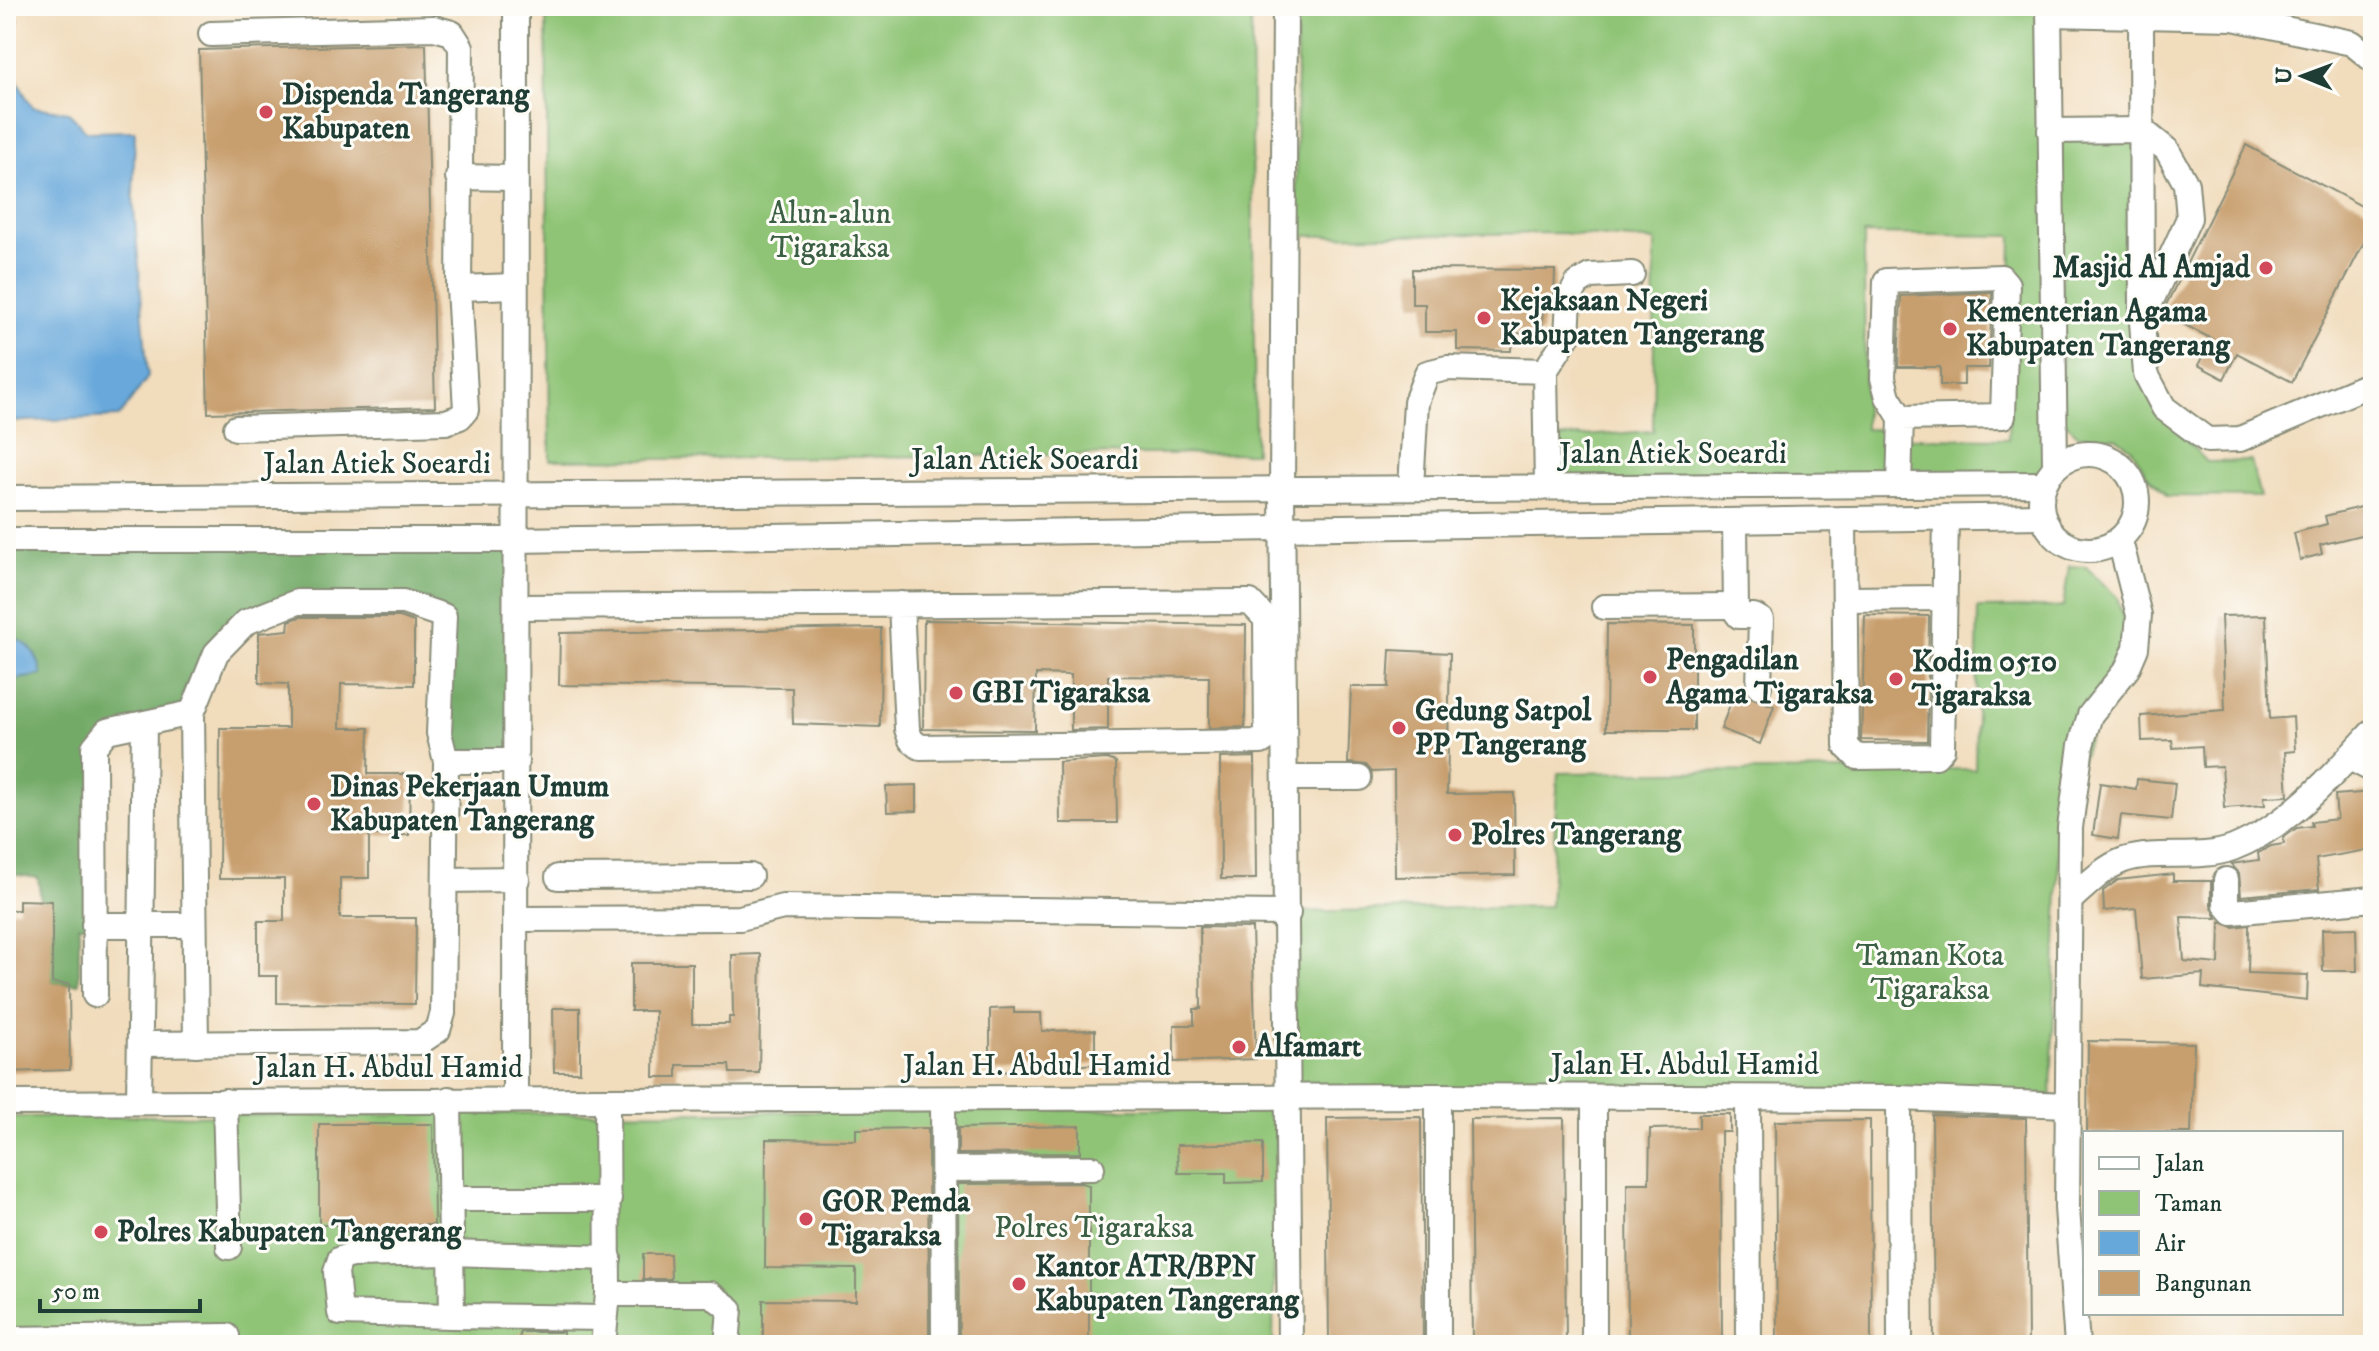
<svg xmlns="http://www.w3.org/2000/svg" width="2379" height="1351" font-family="'IM FELL DW Pica',serif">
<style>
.green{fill:#8fc476;stroke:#578055;stroke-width:2}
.forest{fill:#73aa67;stroke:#49744e;stroke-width:2}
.water{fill:#67a8db;stroke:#437288;stroke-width:2}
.building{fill:#c79e6d}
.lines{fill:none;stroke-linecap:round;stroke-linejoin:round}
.minor-casing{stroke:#888c78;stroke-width:28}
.minor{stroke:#fff;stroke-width:24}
.poi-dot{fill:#d1495b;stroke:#fdfcf7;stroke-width:3}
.labels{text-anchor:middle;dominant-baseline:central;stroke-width:6;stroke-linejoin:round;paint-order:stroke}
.poi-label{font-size:30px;font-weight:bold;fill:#1f3d34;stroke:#fdfcf7;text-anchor:start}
.park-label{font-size:30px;fill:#3b5f44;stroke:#fdfcf7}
.street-label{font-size:30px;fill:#1f3d34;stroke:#fdfcf7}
</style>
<rect width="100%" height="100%" fill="#fdfcf7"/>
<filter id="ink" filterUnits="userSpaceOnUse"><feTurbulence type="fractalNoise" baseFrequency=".0125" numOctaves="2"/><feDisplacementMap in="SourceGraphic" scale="16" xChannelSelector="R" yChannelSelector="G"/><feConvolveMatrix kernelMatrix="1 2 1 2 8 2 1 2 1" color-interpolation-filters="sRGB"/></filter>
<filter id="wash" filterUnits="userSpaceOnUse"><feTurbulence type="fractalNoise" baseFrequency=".006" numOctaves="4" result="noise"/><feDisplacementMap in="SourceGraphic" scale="32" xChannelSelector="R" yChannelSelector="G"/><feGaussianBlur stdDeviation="1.8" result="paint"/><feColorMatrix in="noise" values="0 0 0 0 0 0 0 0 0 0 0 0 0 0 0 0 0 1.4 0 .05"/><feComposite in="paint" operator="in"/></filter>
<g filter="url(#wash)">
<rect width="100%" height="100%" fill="#f1dcbc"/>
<g class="green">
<polygon points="546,6 1251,6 1255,453 550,460"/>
<polygon points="1297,6 2048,6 2052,464 2040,481 1903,483 1905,438 2008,439 2012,236 1864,234 1865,429 1895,430 1894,483 1554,482 1555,438 1653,431 1655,241 1560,233 1296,236"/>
<polygon points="2061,137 2136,137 2140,378 2166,419 2207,462 2251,461 2260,497 2167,496 2146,474 2132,449 2115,437 2079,435 2063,421"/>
<polygon points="2069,566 2086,567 2117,597 2127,632 2123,651 2108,678 2060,828 2051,1096 1294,1096 1294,912 1550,906 1558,773 1975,769 1978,608 2063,607"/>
<polygon points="1276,1108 1273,1345 6,1345 6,1117"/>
</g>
<polygon class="forest" points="6,540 514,540 516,761 446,761 443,616 297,602 246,622 192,713 107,731 94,925 79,925 79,984 52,983 38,878 6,873 6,681 42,675 17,638 6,637"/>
<g class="water">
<path d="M18,21C1,48 16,84 33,107L68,112L87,132L135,131L133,197L148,377L119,417L6,422V22Z"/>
<path d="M6,637C29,639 38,655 42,675L6,681Z"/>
</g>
<g id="blocks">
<g class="building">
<polygon points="426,44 435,407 208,413 199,50"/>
<polygon points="2246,145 2373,212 2373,225 2292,382 2237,353 2224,379 2198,365 2212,339 2162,313"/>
<polygon points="1412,269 1555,270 1554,300 1543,300 1542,334 1512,333 1511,351 1457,350 1457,332 1425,332 1425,304 1412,304"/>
<polygon points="1992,292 1989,368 1964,368 1964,385 1940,385 1940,367 1898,367 1901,296"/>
<polygon points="2373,504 2373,532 2320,545 2322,554 2300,560 2294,533 2327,524 2325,516"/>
<polygon points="1865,615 1929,616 1927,741 1861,740"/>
<polygon points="2266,615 2270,719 2293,717 2295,751 2285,752 2288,796 2264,797 2265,805 2225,808 2222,766 2203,767 2202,746 2173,748 2172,740 2142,741 2141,716 2225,710 2221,616"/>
<polygon points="300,617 400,617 414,622 414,685 341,684 340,728 369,728 368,774 410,774 409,835 369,835 369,878 340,878 340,918 416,918 415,1004 277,1003 277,976 258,976 258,921 284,921 284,879 219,879 220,728 288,728 288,684 259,683 259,633 288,630 289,621"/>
<polygon points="924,620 1246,625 1245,727 1209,728 1209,677 1108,676 1108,729 1071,730 1071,675 1036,674 1035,730 923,729"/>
<polygon points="1607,624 1694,625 1694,730 1606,730"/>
<polygon points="881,628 880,727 793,724 792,688 559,685 560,633"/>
<polygon points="1390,650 1450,653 1447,794 1514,793 1515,875 1395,877 1394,771 1372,772 1366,765 1348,763 1351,687 1388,687"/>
<polygon points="1735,691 1774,706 1760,744 1721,729"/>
<polygon points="1255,757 1256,879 1221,879 1220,758"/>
<polygon points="1107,759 1116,762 1117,823 1060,823 1059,762"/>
<polygon points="2137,779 2175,783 2171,820 2121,815 2118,839 2093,835 2100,783 2136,789"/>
<polygon points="917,785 917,811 887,812 886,786"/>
<polygon points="2373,792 2373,849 2316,859 2319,889 2241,896 2239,873 2231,864 2259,860 2258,853 2271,846 2284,844 2283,838 2297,828 2312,826 2311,822 2337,819 2335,795"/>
<polygon points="2173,874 2173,881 2211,881 2211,905 2217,918 2181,917 2184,961 2219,964 2220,922 2233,927 2249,925 2248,973 2308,975 2307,1000 2202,988 2203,974 2142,979 2136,908 2104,911 2103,891 2118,880"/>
<polygon points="19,900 52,901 52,983 69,984 70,1070 6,1072 6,910 19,910"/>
<polygon points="1200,927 1252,928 1256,1059 1174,1062 1174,1025 1194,1025 1194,1009 1201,1009"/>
<polygon points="2356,928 2357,971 2323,971 2322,929"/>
<polygon points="761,954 759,1073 730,1073 729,1065 677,1065 677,1077 654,1077 655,1011 631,1011 631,963 692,963 692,1024 729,1024 729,1017 733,1017 732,955"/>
<polygon points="553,1008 580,1008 580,1072 554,1072"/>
<polygon points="1014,1008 1014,1013 1041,1013 1042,1031 1095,1030 1095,1064 990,1073 990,1009"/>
<polygon points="2088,1041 2194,1043 2191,1133 2087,1133"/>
<polygon points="1699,1114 1730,1114 1730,1132 1721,1132 1722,1345 1628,1345 1627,1183 1649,1183 1650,1129 1699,1128"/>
<polygon points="1932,1115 2026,1118 2028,1345 1934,1345"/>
<polygon points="1421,1117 1423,1345 1329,1345 1327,1118"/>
<polygon points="1564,1118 1566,1345 1472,1345 1470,1119"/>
<polygon points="1870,1120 1871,1345 1777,1345 1775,1121"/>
<polygon points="319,1124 433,1124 434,1225 417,1225 417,1231 340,1231 340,1225 319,1225"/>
<polygon points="1080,1126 1080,1153 958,1154 958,1128"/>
<polygon points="928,1128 929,1345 763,1345 763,1300 856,1301 856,1269 765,1268 766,1139 856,1140 856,1129"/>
<polygon points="1263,1143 1263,1182 1226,1183 1226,1173 1178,1173 1177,1145"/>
<polygon points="1081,1183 1089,1185 1089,1345 959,1345 958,1184"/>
<polygon points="643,1254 670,1254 671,1279 643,1279"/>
<polygon points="520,1332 563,1332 563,1345 519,1345"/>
</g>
</g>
</g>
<g filter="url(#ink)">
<use href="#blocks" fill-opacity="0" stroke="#888c78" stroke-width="2"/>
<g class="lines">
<defs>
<g id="minor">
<polyline points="1285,6 1282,491 1290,1345"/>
<polyline points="2049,6 2055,466"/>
<polyline points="2049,14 2233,18 2352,43 2373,60"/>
<polyline points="2141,16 2142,322 2146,374 2164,408 2207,440 2240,439 2373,383"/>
<polyline points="211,34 434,28 452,33 461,47 459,288 466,410 460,417 446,422 236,428"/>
<polyline points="2050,131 2142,130 2167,150 2186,184 2189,218 2146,312"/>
<polyline points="458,177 515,178"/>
<polyline points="459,288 515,286"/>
<polyline points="1545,371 1567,337 1569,299 1577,284 1590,276 1632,274"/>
<circle cx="2089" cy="502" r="48"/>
<polyline points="1899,485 1901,418 1888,397 1883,378 1886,281 2001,277 2007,284 2003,416 1901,418"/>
<polyline points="1411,487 1416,402 1427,373 1447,368 1545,371 1547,486"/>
<polyline points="6,498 2043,484"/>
<polyline points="1844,519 1846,746 1857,757 1936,756 1942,749 1946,517"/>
<polyline points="1735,521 1736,612 1739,616 1754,616 1761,620 1759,686"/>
<polyline points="6,540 514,540 2042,516"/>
<polyline points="1846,599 1944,598"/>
<polyline points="517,607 1250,602 1266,619 1267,738 1261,742 920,747 911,740 907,729 901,604"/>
<polyline points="1604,607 1735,606"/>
<polyline points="2350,758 2373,770"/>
<polyline points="1287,778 1359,778"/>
<polyline points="558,877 750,876"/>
<polyline points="446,880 517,879"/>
<polyline points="2226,880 2226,905 2232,912 2373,899"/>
<path d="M2070,900C2086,886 2104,867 2124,860C2159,849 2198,861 2233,848C2289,826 2334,774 2373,731"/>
<polyline points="518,919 740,918 783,907 1288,913"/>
<polyline points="94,925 194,925"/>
<polyline points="95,995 94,747 107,731 192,713"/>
<polyline points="141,1044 420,1042 438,1030 443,1013 446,761 516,761"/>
<polyline points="196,1044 192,713 216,653 246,622 297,602 403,602 444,616 439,733 446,761"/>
<polyline points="1438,1096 1438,1345"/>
<polyline points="1594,1097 1594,1345"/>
<polyline points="1899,1098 1900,1345"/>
<polyline points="449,1099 452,1316 605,1318"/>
<polyline points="515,1099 516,6"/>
<polyline points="943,1099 944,1345"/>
<polyline points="1748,1099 1749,1345"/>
<polyline points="225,1101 229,1247"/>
<polyline points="139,1102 144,724"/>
<polyline points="6,1103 1438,1096 1899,1098 2068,1105"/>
<polyline points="944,1169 1092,1168"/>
<polyline points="450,1199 609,1199"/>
<polyline points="608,1294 710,1294 730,1309 727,1345"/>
<polyline points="452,1316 340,1313 336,1272 340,1259 351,1255 451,1253 609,1258"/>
<polyline points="6,1339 227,1336"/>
<polyline points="603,1345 608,1294 607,1100"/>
<polyline points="2077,1345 2067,1208 2070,828 2081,745 2090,715 2127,669 2136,648 2139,615 2120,541"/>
</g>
</defs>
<use href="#minor" class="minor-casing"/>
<use href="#minor" class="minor"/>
</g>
</g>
<g class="poi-dot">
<circle cx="266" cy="112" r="8"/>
<circle cx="2266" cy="268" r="8"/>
<circle cx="1484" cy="318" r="8"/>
<circle cx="1950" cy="329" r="8"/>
<circle cx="1650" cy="677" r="8"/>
<circle cx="1896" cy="679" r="8"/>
<circle cx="956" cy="693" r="8"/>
<circle cx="1399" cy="728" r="8"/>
<circle cx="314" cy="804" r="8"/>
<circle cx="1455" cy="835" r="8"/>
<circle cx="1239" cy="1047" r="8"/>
<circle cx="806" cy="1219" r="8"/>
<circle cx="101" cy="1232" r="8"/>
<circle cx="1019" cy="1284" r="8"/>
</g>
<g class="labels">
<g class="poi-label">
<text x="282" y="95">Dispenda Tangerang<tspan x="282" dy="34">Kabupaten</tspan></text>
<text x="2250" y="268" text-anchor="end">Masjid Al Amjad</text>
<text x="1500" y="301">Kejaksaan Negeri<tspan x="1500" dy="34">Kabupaten Tangerang</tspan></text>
<text x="1966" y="312">Kementerian Agama<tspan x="1966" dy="34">Kabupaten Tangerang</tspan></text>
<text x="1666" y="660">Pengadilan<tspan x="1666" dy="34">Agama Tigaraksa</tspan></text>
<text x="1912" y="662">Kodim 0510<tspan x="1912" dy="34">Tigaraksa</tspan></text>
<text x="972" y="693">GBI Tigaraksa</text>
<text x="1415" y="711">Gedung Satpol<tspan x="1415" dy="34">PP Tangerang</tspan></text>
<text x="330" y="787">Dinas Pekerjaan Umum<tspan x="330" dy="34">Kabupaten Tangerang</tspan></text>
<text x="1471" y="835">Polres Tangerang</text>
<text x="1255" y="1047">Alfamart</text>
<text x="822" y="1202">GOR Pemda<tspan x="822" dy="34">Tigaraksa</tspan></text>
<text x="117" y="1232">Polres Kabupaten Tangerang</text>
<text x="1035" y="1267">Kantor ATR/BPN<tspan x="1035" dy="34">Kabupaten Tangerang</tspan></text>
</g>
<g class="park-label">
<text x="830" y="214">Alun-alun<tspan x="830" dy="34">Tigaraksa</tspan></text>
<text x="1930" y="956">Taman Kota<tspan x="1930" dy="34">Tigaraksa</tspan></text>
<text x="1094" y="1228">Polres Tigaraksa</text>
</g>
<g class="street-label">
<text x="1673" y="454">Jalan Atiek Soeardi</text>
<text x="1025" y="460">Jalan Atiek Soeardi</text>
<text x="377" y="464">Jalan Atiek Soeardi</text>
<text x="1685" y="1065">Jalan H. Abdul Hamid</text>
<text x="1037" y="1066">Jalan H. Abdul Hamid</text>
<text x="389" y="1068">Jalan H. Abdul Hamid</text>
</g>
</g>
<rect width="2379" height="1351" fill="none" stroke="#fdfcf7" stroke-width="32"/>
<rect x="2083" y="1131" width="260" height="184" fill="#fdfcf7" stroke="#a4b0a9" stroke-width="2"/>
<rect x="2099" y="1157" width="40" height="12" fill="#ffffff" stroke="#a4b0a9" stroke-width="2"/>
<text x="2155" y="1171" font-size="24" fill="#1f3d34">Jalan</text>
<rect x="2099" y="1191" width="40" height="24" fill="#8fc476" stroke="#a4b0a9" stroke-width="2"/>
<text x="2155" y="1211" font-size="24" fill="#1f3d34">Taman</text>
<rect x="2099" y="1231" width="40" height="24" fill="#67a8db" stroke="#a4b0a9" stroke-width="2"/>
<text x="2155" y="1251" font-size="24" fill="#1f3d34">Air</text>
<rect x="2099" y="1271" width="40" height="24" fill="#c79e6d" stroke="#a4b0a9" stroke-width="2"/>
<text x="2155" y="1291" font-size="24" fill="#1f3d34">Bangunan</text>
<g transform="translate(2303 76) rotate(271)" stroke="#fdfcf7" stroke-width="6" paint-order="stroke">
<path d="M0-6L14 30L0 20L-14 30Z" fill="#1f3d34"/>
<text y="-12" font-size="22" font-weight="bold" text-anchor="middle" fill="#1f3d34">U</text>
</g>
<path d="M40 1299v12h160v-12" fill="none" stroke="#1f3d34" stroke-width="4"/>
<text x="52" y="1299" font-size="24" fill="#1f3d34" stroke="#fdfcf7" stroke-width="6" paint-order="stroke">50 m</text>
</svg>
